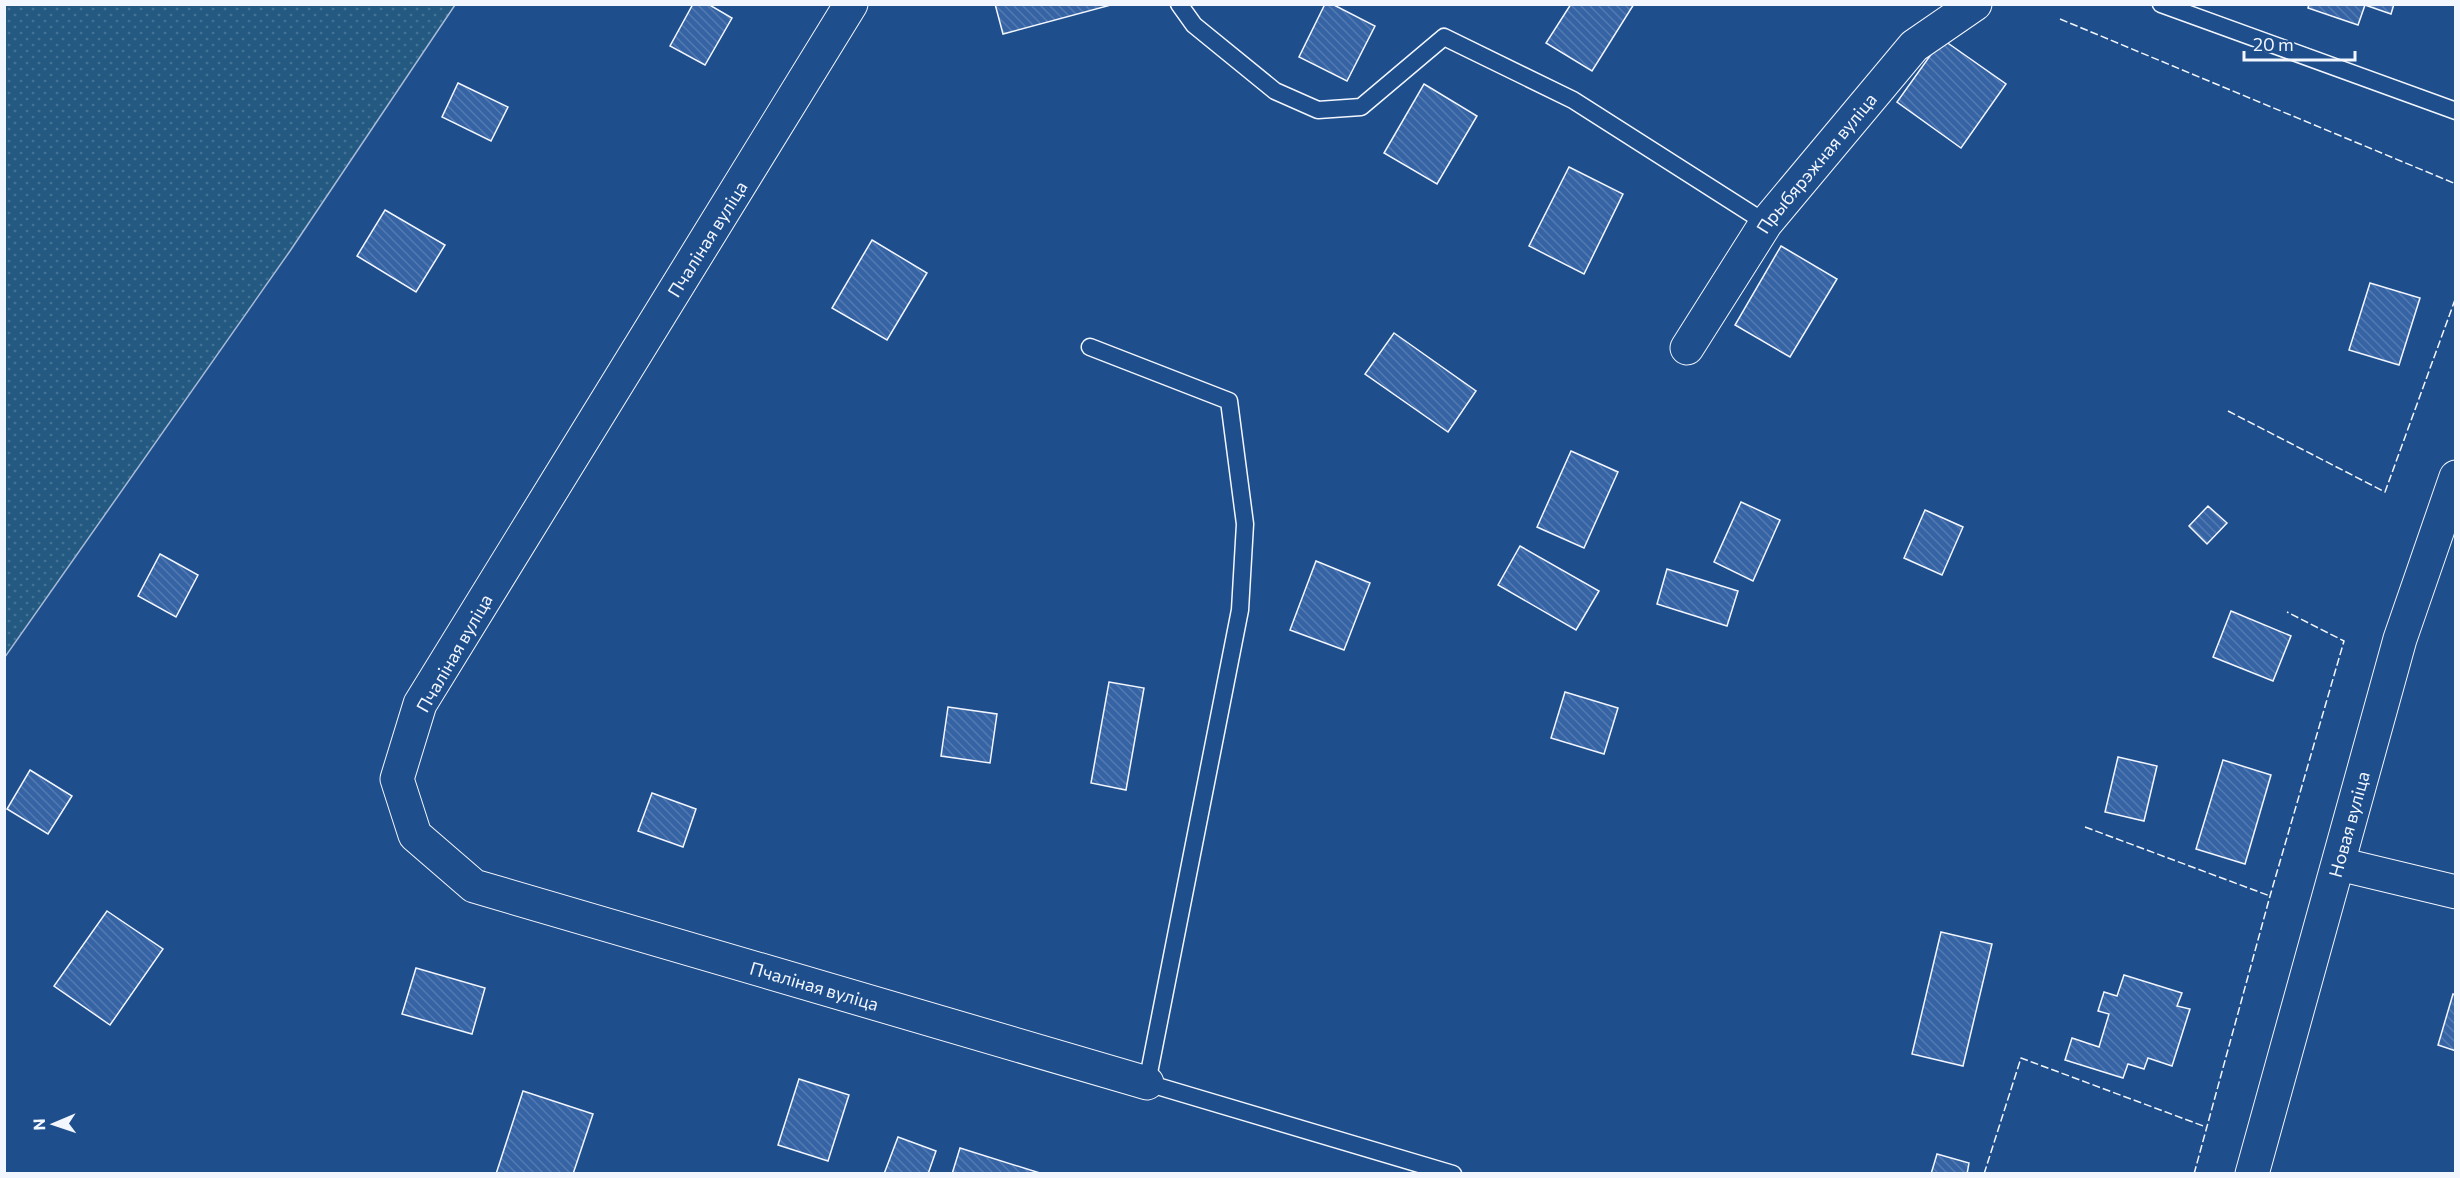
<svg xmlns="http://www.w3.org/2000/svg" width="2460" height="1178" font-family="Commissioner,sans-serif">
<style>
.grass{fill:url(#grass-dots);stroke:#a8bbd7;stroke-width:1.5}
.building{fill:url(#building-back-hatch);stroke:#f2f6ff;stroke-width:1.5}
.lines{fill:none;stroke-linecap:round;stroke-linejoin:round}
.service-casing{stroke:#f2f6ff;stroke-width:19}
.minor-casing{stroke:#f2f6ff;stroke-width:35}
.service{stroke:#1f4e8c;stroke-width:16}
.minor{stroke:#1f4e8c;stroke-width:33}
.fence{stroke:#f2f6ff;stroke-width:1.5;stroke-dasharray:8 3;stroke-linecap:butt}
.labels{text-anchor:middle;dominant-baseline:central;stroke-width:4.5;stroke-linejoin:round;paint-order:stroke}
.street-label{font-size:18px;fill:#f2f6ff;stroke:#1f4e8c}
</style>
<defs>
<pattern id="grass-dots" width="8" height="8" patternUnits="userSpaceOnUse" patternTransform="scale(1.5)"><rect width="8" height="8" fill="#245a82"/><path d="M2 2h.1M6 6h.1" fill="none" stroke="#447295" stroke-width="1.8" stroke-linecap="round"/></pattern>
<pattern id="building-back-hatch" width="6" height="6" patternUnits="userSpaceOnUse" patternTransform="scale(1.5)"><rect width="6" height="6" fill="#3563a3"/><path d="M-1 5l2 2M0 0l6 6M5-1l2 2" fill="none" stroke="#537ab1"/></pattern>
</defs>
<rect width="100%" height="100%" fill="#1f4e8c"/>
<polygon class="grass" points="5,4 455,5 290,251 5,657"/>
<g class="building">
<polygon points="693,4 708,4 732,18 705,65 670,46"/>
<polygon points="995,4 1111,4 1111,5 1003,34"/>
<polygon points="1325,4 1332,4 1375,26 1347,81 1299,57"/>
<polygon points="1571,4 1634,4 1592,71 1546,43"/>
<polygon points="2309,4 2394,4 2391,14 2365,5 2358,25 2308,8"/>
<polygon points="1942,39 2006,84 1961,148 1897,102"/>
<polygon points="458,83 508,107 491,141 442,117"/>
<polygon points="1424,84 1477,116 1437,184 1384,153"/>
<polygon points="1569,167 1623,194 1584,274 1529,246"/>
<polygon points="385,210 445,245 416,292 357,256"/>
<polygon points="872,240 927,273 887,340 832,308"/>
<polygon points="1781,246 1837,279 1790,357 1735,325"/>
<polygon points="2370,283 2420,298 2399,365 2349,350"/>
<polygon points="1394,333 1476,391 1448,432 1365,374"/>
<polygon points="1571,451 1618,472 1584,548 1537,527"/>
<polygon points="1741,502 1780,520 1753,581 1714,562"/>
<polygon points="2208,506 2227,523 2207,544 2189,526"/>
<polygon points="1925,510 1963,527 1942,575 1904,558"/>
<polygon points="1520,546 1599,591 1576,630 1498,585"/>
<polygon points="160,554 198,575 176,617 138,596"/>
<polygon points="1316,561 1370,583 1344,650 1290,630"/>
<polygon points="1667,569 1738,591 1727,626 1657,604"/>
<polygon points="2231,611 2291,636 2273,681 2213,657"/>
<polygon points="1109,682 1144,688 1126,790 1091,783"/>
<polygon points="1565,692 1618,708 1604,754 1551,738"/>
<polygon points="948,707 997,714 990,763 941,756"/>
<polygon points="2118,757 2157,766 2144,821 2105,812"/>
<polygon points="2223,760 2271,775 2245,864 2196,849"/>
<polygon points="30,770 72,796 48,834 7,809"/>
<polygon points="652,793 696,809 683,847 638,831"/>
<polygon points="107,911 163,949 110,1025 54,986"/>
<polygon points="1941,932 1992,944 1963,1066 1912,1054"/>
<polygon points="416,968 485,988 472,1034 402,1014"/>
<polygon points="2124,975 2182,993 2177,1006 2190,1009 2172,1066 2148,1058 2144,1069 2128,1064 2123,1078 2065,1060 2072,1038 2099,1047 2109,1014 2098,1011 2104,992 2117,996"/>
<polygon points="2453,994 2456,995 2456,1051 2438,1045"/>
<polygon points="799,1079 849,1095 828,1161 778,1145"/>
<polygon points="523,1091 593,1114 573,1174 496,1174"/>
<polygon points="898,1137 936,1151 928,1174 884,1174"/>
<polygon points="960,1148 1043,1174 952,1174"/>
<polygon points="1937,1154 1969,1163 1967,1174 1931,1174"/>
</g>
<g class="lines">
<defs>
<g id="service">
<polyline points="1179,4 1194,25 1275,91 1318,110 1361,107 1444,37 1573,100 1766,223"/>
<polyline points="2161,4 2456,111"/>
<polyline points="1090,347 1229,401 1245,524 1240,610 1147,1083 1453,1174"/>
</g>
<g id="minor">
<path id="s1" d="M851,4L420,704L397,779L415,835L474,886L1147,1083"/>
<path id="s2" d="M1687,348L1766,223L1914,46L1975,4"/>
<polyline points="2339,864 2456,892"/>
<path id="s3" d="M2252,1174L2400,639L2456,477"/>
</g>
</defs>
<use href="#service" class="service-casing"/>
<use href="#minor" class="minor-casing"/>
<use href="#service" class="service"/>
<use href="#minor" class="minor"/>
<g class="fence">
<polyline points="2060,19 2456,184"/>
<polyline points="2228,411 2385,492 2456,297"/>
<polyline points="2085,827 2270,896"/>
<polyline points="1984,1174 2021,1058 2206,1127"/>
<polyline points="2194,1174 2270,896 2344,641 2287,612"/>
</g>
</g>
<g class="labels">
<g class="street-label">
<text stroke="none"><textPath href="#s2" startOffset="226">Прыбярэжная вуліца</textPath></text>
<text transform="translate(707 239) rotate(-58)">Пчаліная вуліца</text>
<text transform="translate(454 653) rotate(-60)">Пчаліная вуліца</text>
<text stroke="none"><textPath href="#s3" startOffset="363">Новая вуліца</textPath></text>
<text stroke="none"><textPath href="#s1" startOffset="1392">Пчаліная вуліца</textPath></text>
</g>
</g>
<rect width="2460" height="1178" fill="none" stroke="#f2f6ff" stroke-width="12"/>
<g transform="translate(54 1124) rotate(268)" stroke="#1f4e8c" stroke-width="4.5" paint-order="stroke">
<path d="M0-4.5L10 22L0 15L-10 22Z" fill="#f2f6ff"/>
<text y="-9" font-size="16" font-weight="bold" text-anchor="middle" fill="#f2f6ff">N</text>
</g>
<path d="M2244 51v9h111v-9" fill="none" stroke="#f2f6ff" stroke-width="3"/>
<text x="2253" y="51" font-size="18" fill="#f2f6ff" stroke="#1f4e8c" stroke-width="4.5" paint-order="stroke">20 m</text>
</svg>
